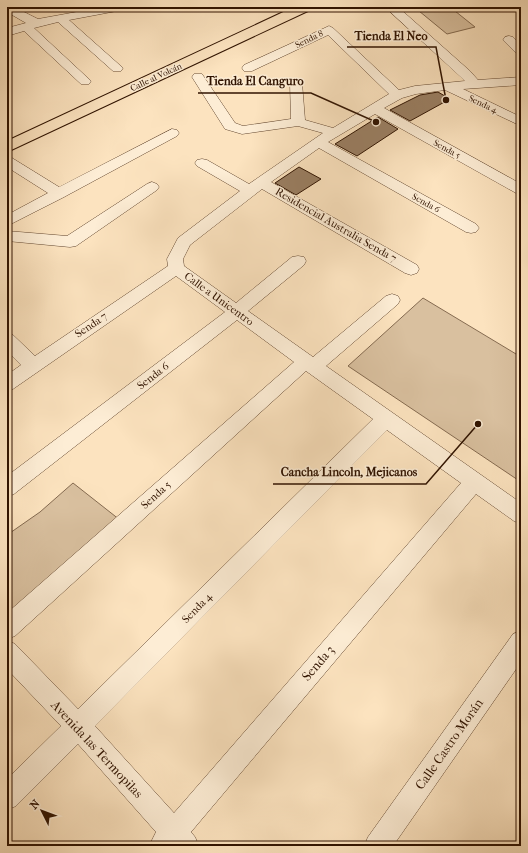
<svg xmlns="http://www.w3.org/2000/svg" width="528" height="853" font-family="'IM FELL French Canon',serif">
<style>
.green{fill:#d9c09f;stroke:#846a50}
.building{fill:#9a7f63;stroke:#301300}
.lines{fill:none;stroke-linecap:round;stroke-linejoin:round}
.minor-casing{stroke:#634730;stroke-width:1}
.major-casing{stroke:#301300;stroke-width:2}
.minor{fill:#fdedd5;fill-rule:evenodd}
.major{fill:#fce3bf;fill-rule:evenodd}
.labels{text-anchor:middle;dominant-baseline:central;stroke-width:3;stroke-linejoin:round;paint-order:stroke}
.far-street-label{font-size:9px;fill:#301300;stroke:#fdedd5}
.street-label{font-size:11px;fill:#301300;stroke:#fdedd5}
.near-street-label{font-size:13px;fill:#301300;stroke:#fdedd5}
.leader{fill:none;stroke:#301300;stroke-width:1.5}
.callout-dot{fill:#301300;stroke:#fdedd5;stroke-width:1.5}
.callout-label{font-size:12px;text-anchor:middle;font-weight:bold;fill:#301300;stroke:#fdedd5;stroke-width:3;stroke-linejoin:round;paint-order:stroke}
</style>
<rect width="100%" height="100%" fill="#fce3bf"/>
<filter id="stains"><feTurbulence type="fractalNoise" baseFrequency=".005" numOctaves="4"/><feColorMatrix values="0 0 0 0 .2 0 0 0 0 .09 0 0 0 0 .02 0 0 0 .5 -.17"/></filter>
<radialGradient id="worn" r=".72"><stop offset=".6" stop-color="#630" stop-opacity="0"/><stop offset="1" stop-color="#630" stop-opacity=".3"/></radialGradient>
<g class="green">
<polygon points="436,7 450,7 475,27 447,34 419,11"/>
<polygon points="423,298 521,357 521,482 348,366"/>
<polygon points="73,483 120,520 7,621 7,535 40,512"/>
</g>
<g class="building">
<polygon points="438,92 450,99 410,121 390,110 420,95"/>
<polygon points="378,117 398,129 357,156 335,144"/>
<polygon points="299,167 321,179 296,195 275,183"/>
</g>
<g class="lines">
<defs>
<g id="minor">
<polygon points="7,7 14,7 38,19 104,7 128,7 126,9 122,10 69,20 123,68 121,71 113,71 58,22 34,28 91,81 89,84 81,84 24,31 7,36 7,28 26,23 7,12"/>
<path d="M385,7H398L470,71L478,80L521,77V85L463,89L521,117V126L445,90L416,94L402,98L384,108L521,184V195L516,193L375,114L328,142L476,224L479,228L476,232L471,233L466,232L319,148L271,182L417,265L419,269L417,273L411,275L405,273L262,189L190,245L183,259L184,266L236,303L292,257L298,256L304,257L306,261L304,265L248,311L313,357L386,296L392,294L398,296L400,300L398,304L326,366L521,503V524L514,521L476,494L191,832L195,837L199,846H149L156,832L78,744L16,806L7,810V779L61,726L7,669V640L15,644L78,709L373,419L306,371L15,636L7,639V613L294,362L237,320L14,494L7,497V476L225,312L176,276L13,389L7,391V375L21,365L7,351V333L13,335L35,356L168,266L167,259L178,238L240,191L197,166L195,163L197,160L202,159L207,160L249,184L323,133L298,126L242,134L225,129L192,77L194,74H202L235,123L243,126L291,119L290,83L292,80H300L302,83L305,120L333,128L389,94L328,35L252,71H244L242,68L244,65L329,26L333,28L399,90L415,86L465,81ZM387,430L461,483L174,813L95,726Z"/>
<polygon points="509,36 513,37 521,45 521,55 517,54 503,40 505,37"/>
<polygon points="172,129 177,130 179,133 177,136 64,197 7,226 7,215 48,193 7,167 7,157 12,158 59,187"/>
<polygon points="152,182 157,184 159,187 157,190 76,246 70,247 7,241 7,231 67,236 147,184"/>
<polygon points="521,631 521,662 393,846 364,846 368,837 513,634"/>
</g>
<polygon id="major" points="294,7 312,7 310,10 7,152 7,141"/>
</defs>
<use href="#minor" class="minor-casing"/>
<use href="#major" class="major-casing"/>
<use href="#minor" class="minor"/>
<use href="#major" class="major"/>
</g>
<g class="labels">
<g class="far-street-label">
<text transform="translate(309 39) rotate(-26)">Senda 8</text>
<text transform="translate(156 77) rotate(-25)">Calle al Volcán</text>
<text transform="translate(483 104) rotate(26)">Senda 4</text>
<text transform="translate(447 149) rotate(29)">Senda 5</text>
<text transform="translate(426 203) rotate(29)">Senda 6</text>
</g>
<g class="street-label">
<text transform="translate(336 225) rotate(30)">Residencial Australia Senda 7</text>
<text transform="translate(219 299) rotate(36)">Calle a Unicentro</text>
<text transform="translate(91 325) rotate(-34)">Senda 7</text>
<text transform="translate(153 376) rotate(-38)">Senda 6</text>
<text transform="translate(156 495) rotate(-42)">Senda 5</text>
<text transform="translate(197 608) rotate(-45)">Senda 4</text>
</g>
<g class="near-street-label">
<text transform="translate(318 663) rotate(-49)">Senda 3</text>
<text transform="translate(449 744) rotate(-55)">Calle Castro Morán</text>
<text transform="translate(97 749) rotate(47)">Avenida las Termopilas</text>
</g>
</g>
<path class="leader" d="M446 100L436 47H347M376 122L311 93H198M478 424L426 484H273"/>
<g class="callout-dot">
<circle cx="446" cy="100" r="4"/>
<circle cx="376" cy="122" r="4"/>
<circle cx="478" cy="424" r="4"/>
</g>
<g class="callout-label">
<text x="391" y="40">Tienda El Neo</text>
<text x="255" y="85">Tienda El Canguro</text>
<text x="349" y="476">Cancha Lincoln, Mejicanos</text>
</g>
<rect width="528" height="853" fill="none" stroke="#fce3bf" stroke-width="24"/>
<rect x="8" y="8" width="512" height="837" fill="none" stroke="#301300" stroke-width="2"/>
<rect x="12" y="12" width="504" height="829" fill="none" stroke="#301300"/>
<g transform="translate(42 811) rotate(312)" stroke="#fdedd5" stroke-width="3" paint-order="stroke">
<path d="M0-3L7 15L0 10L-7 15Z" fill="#301300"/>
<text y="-6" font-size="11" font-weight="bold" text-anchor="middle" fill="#301300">N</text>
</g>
<rect width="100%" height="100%" filter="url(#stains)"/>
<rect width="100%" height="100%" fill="url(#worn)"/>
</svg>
